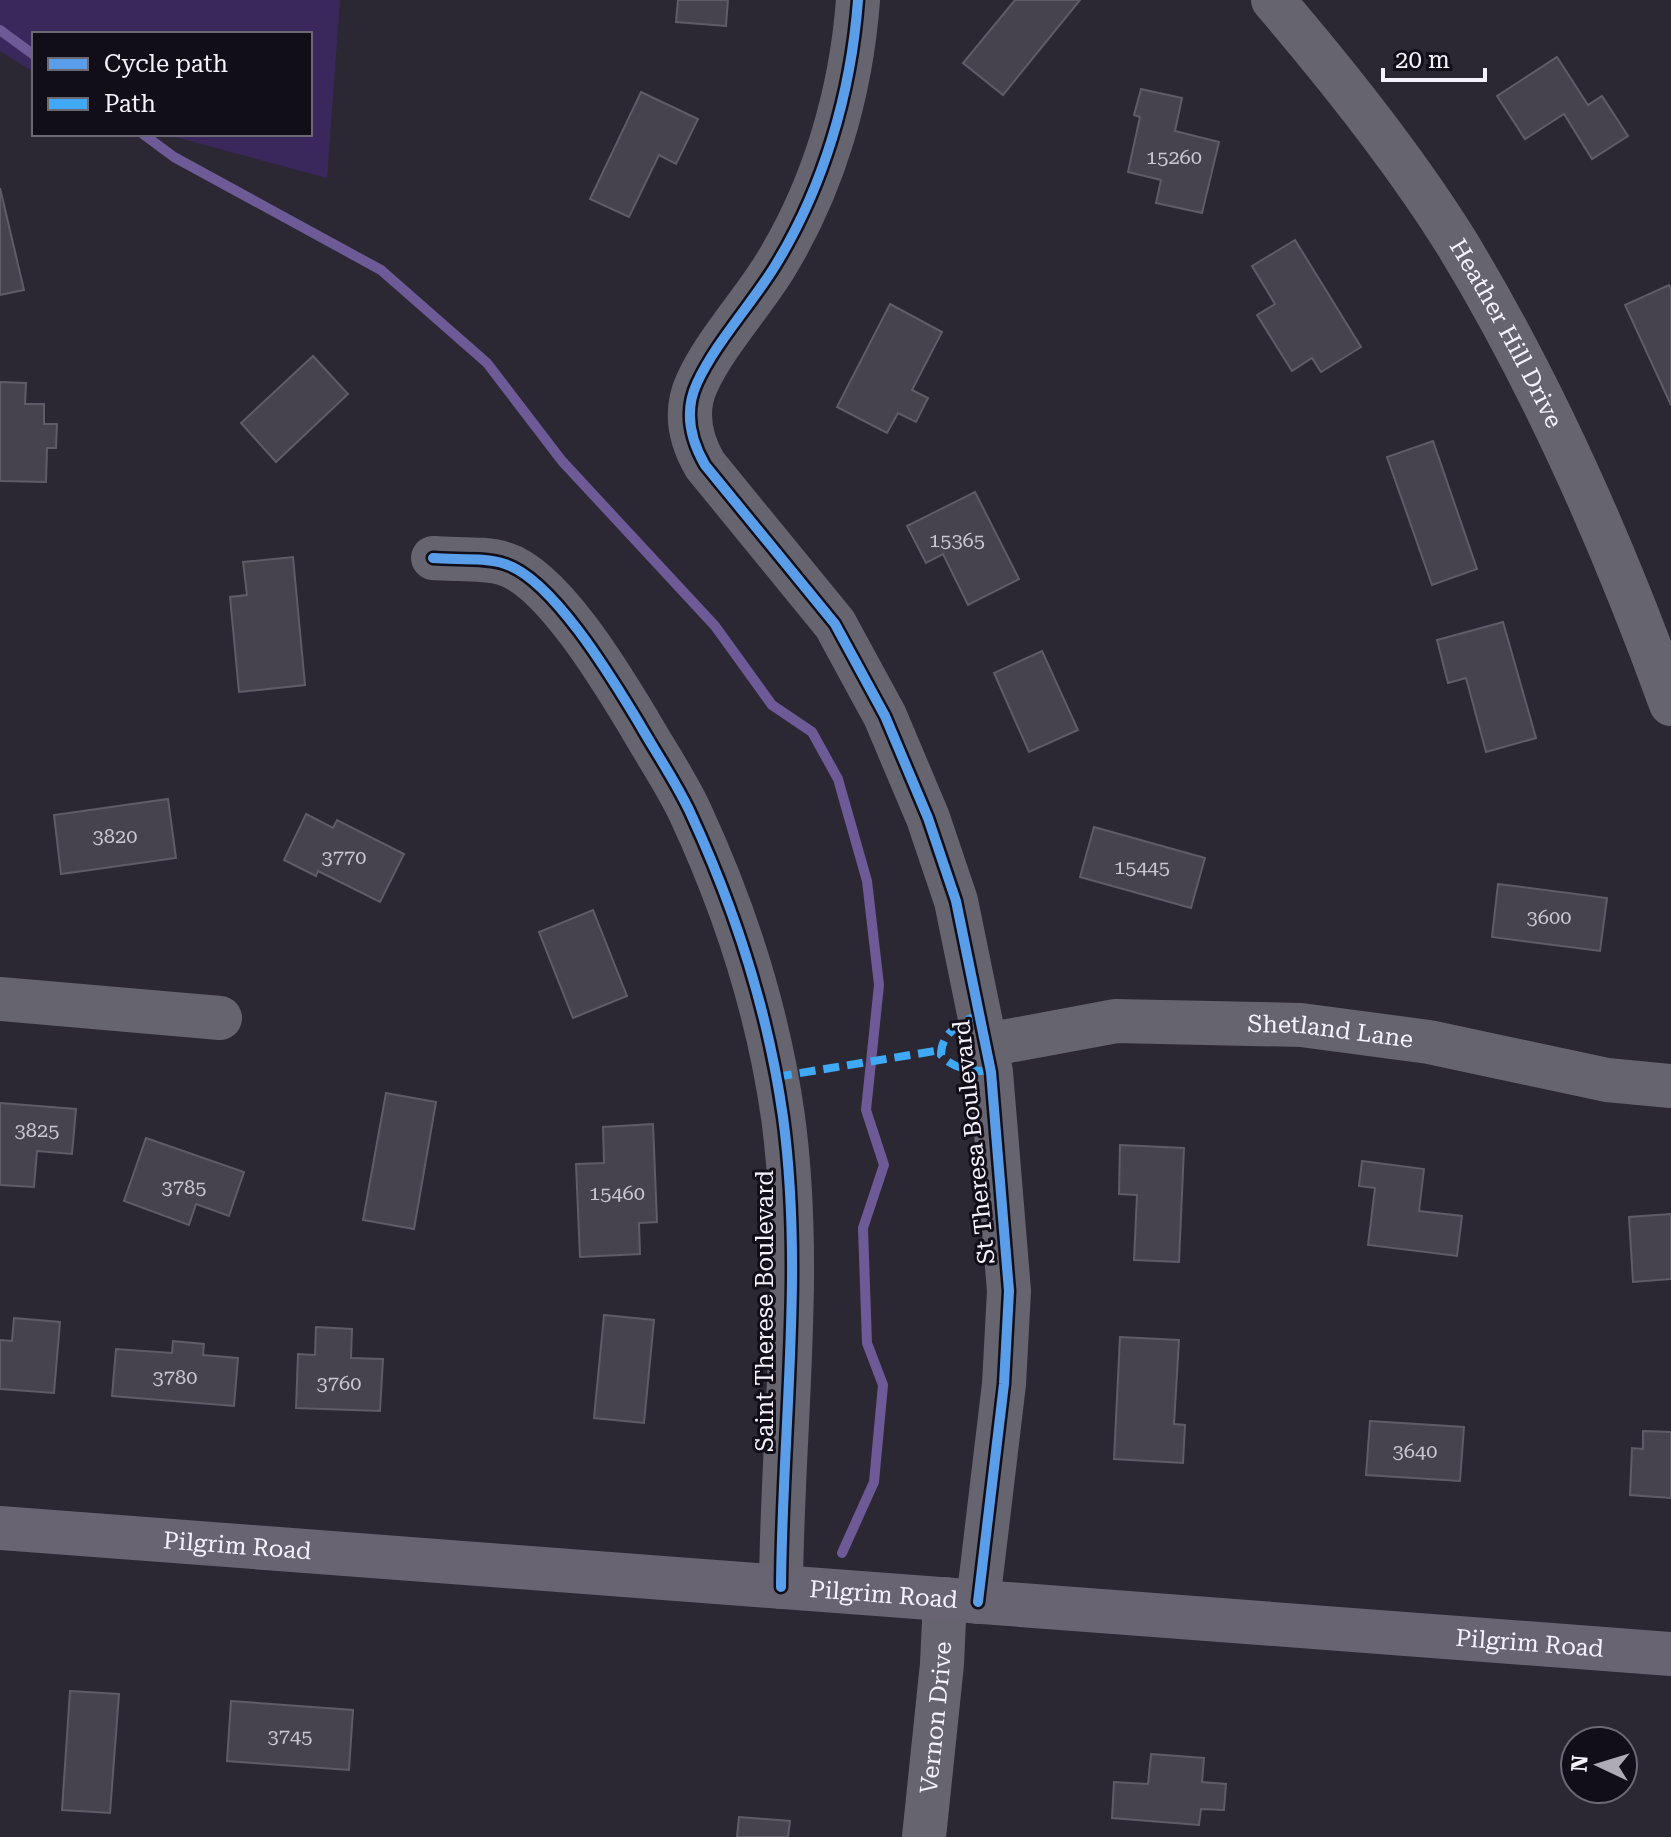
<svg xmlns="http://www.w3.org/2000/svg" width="1671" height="1837" font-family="'Roboto Serif',serif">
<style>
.green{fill:#3a285c}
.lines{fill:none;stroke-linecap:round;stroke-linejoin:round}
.stream{stroke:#6d5a97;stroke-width:10}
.building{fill:#46434d;stroke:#5f5c67;stroke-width:2}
.minor{stroke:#66646f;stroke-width:44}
.major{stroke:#686472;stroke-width:44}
.quiet{stroke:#3fa9f5;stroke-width:8;stroke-dasharray:16 8;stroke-linecap:butt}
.cycleway-casing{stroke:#110e18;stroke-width:15}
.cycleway{stroke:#5a9eea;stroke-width:10}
.labels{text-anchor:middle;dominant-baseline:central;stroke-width:6;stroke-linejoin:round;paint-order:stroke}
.number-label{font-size:20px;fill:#c9c6d2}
.street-label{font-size:24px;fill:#f5f2fe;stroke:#110e18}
</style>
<rect width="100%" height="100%" fill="#2b2834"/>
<polygon class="green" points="0,0 340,0 327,178 164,134 310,134 310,34 34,34 34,72 0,51"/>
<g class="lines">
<g class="stream">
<polyline points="0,30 34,55"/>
<polyline points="143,134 174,157 381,270 487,363 562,461 715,626 772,705 812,732 838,779 867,881 879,985 866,1110 884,1165 863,1228 867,1343 883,1385 874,1482 842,1553"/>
</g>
</g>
<g class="building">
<polygon points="678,0 728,0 726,26 676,22"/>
<polygon points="1015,0 1080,0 1003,95 963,63"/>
<polygon points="1557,57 1588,105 1602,96 1628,136 1592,159 1564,114 1525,139 1497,96"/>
<polygon points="1141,89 1182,98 1175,131 1219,142 1202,213 1156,203 1161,180 1128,172 1140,117 1134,115"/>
<polygon points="641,92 698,119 676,164 659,155 629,217 590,199"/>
<polygon points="0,188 24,290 0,295"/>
<polygon points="1295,240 1361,347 1321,372 1312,358 1292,371 1257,315 1275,304 1252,266"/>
<polygon points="1669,285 1671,289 1671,405 1625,305"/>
<polygon points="890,304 942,332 912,390 928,398 916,422 898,413 887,433 837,407"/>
<polygon points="313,356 348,394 276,462 241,423"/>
<polygon points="0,382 26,383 25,404 44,404 44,424 57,424 56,448 47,448 46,482 0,481"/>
<polygon points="1433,441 1477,569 1432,585 1387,457"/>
<polygon points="975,492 1019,579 968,605 943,554 926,563 907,526"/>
<polygon points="293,557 305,685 239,692 230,597 247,595 243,562"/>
<polygon points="1503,622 1536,738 1486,752 1466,678 1448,683 1437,640"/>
<polygon points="1042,651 1078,730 1029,752 994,673"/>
<polygon points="168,799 176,858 61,874 54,815"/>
<polygon points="306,814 333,828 337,820 404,854 380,902 318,871 316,876 284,860"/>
<polygon points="1094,827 1205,858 1191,908 1080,877"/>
<polygon points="1498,884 1607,898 1600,951 1492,937"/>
<polygon points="593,910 627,996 573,1018 539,932"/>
<polygon points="386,1093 436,1102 414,1229 363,1220"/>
<polygon points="0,1103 76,1109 72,1154 37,1151 34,1187 0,1185"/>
<polygon points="653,1124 657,1222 639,1223 640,1254 580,1257 576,1164 604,1163 603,1127"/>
<polygon points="146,1138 244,1172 229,1216 196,1204 189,1225 124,1201"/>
<polygon points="1120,1145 1184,1148 1179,1262 1134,1260 1137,1195 1119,1194"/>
<polygon points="1362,1161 1424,1169 1419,1211 1462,1216 1457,1256 1368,1245 1375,1188 1359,1186"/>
<polygon points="1671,1214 1671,1279 1633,1282 1629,1217"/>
<polygon points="604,1315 654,1320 644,1423 594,1418"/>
<polygon points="14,1318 60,1322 54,1393 0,1389 0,1340 12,1341"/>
<polygon points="316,1327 352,1329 351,1358 383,1359 380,1411 296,1408 298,1354 315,1355"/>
<polygon points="1120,1337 1179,1340 1174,1424 1185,1425 1183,1463 1114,1459"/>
<polygon points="173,1341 204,1344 203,1355 238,1358 234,1406 112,1396 116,1349 172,1353"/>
<polygon points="1370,1421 1464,1427 1460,1481 1366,1475"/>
<polygon points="1643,1431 1671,1432 1671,1498 1630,1495 1632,1448 1643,1449"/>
<polygon points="70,1691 119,1694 110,1813 62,1810"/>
<polygon points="231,1701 353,1710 349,1770 227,1761"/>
<polygon points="1151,1754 1204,1758 1202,1782 1226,1784 1224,1810 1201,1809 1199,1825 1112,1818 1114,1782 1148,1784"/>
<polygon points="739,1817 790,1821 788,1837 737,1837"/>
</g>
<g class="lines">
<g class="minor">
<path d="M858,0C851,93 824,186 775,266C751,305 716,342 697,383C684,411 690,439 705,465L835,624L885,716L928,818L956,901L991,1072L1009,1291L1004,1384L978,1602"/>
<path id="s1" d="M1273,0C1338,76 1403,157 1456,242C1545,388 1613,544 1671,704"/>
<path d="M433,558C455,560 485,557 505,564C553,579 613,680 639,723C656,753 676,782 690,812C735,909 768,1011 783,1117C804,1272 782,1432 781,1587"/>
<polyline points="0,999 220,1018"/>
<path id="s2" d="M987,1045L1116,1021L1301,1025L1429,1042L1607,1080L1671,1086"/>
<path id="s3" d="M924,1837L942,1664L945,1599"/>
</g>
<path class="major" id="s4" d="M0,1528L1671,1654"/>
<g class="quiet">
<path d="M982,1013C963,1022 941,1031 941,1055C954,1070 972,1070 991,1072"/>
<polyline points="776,1077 941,1050"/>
</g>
<defs>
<g id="cycleway">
<path d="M858,0C851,93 824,186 775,266C751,305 716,342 697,383C684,411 690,439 705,465L835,624L885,716L928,818L956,901L991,1072L1009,1291L1004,1384L978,1602"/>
<path d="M433,558C455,560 485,557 505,564C553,579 613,680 639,723C656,753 676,782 690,812C735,909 768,1011 783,1117C804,1272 782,1432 781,1587"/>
</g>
</defs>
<use href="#cycleway" class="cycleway-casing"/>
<use href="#cycleway" class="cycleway"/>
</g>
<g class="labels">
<g class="number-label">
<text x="1174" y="157">15260</text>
<text x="957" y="540">15365</text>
<text x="115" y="836">3820</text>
<text x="344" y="857">3770</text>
<text x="1142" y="867">15445</text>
<text x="1549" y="917">3600</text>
<text x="37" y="1130">3825</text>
<text x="184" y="1187">3785</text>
<text x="617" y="1193">15460</text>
<text x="175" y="1377">3780</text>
<text x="339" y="1383">3760</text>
<text x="1415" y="1451">3640</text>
<text x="290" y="1736">3745</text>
</g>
<g class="street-label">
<text stroke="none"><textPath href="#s1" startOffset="408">Heather Hill Drive</textPath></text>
<text stroke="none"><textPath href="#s2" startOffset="346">Shetland Lane</textPath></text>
<text transform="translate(974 1142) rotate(-96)">St Theresa Boulevard</text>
<text transform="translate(765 1311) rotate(-90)">Saint Therese Boulevard</text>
<text stroke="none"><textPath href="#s4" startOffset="238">Pilgrim Road</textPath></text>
<text stroke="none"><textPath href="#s4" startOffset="886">Pilgrim Road</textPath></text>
<text stroke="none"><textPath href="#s4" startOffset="1534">Pilgrim Road</textPath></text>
<text stroke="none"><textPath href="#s3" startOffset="120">Vernon Drive</textPath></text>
</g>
</g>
<rect x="32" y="32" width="280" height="104" fill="#110e18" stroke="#6c6974" stroke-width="2"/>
<rect x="48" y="58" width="40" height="12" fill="#5a9eea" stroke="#6c6974" stroke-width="2"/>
<text x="104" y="72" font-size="24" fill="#f5f2fe">Cycle path</text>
<rect x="48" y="98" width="40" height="12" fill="#3fa9f5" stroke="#6c6974" stroke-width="2"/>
<text x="104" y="112" font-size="24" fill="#f5f2fe">Path</text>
<g transform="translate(1599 1765) rotate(274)"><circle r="38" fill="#110e18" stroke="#6c6974" stroke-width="2"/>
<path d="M0-6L14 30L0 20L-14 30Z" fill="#aeabb7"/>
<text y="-12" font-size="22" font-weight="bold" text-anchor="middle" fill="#f5f2fe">N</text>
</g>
<path d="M1383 68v12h102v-12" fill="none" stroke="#f5f2fe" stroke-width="4"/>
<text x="1395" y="68" font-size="24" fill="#f5f2fe" stroke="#110e18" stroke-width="6" paint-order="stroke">20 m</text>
</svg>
